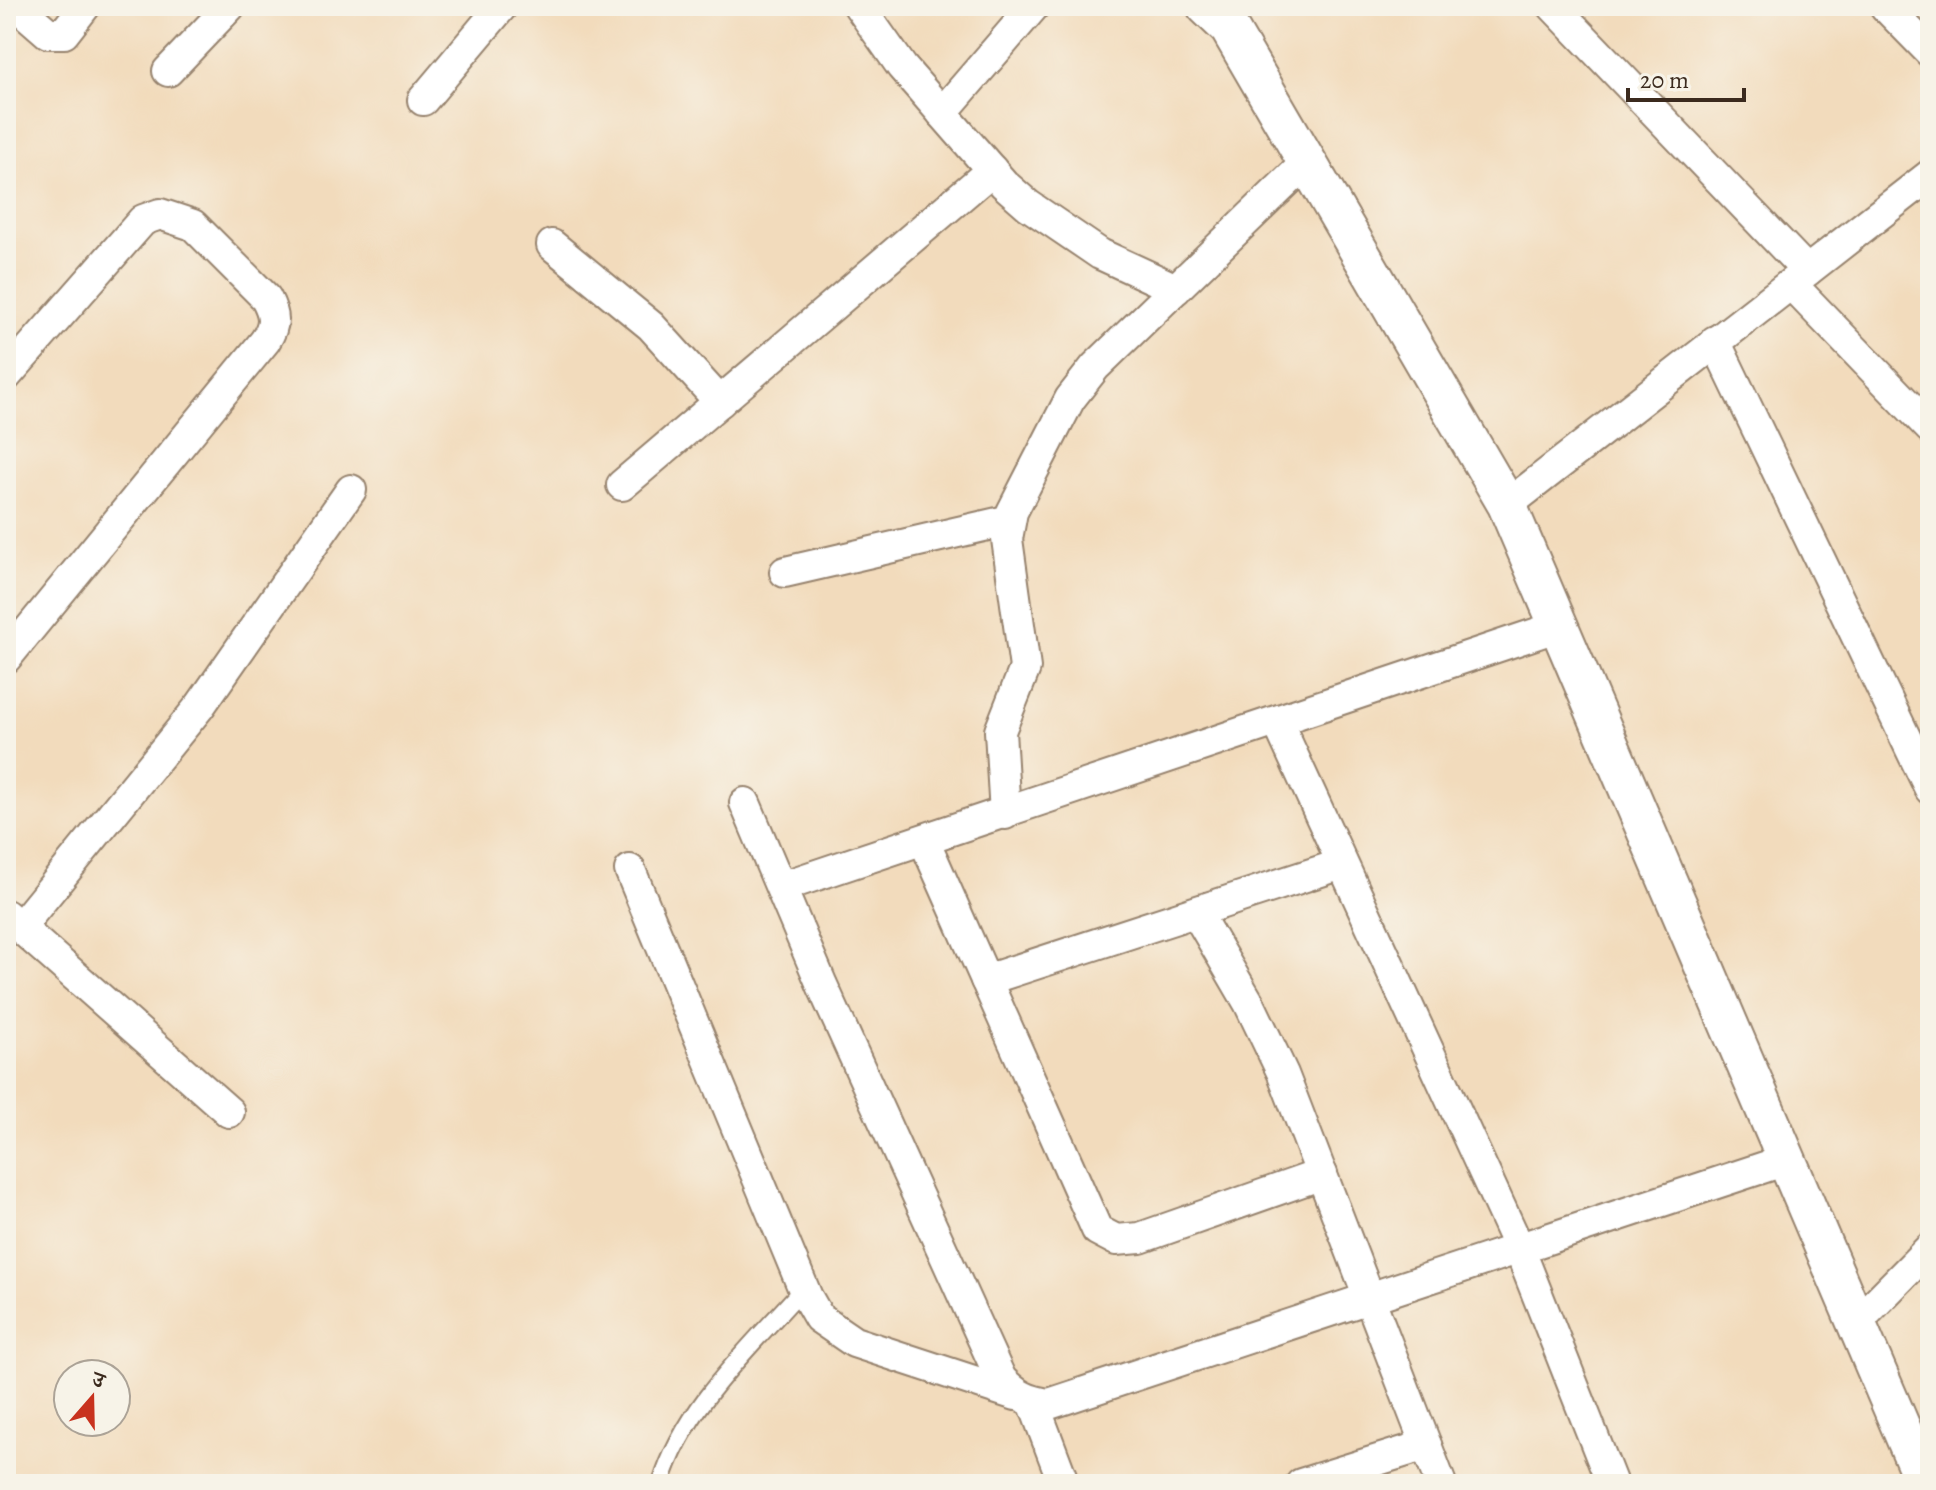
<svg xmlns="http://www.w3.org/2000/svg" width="1936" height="1490" font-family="Alegreya,'Noto Serif Devanagari',serif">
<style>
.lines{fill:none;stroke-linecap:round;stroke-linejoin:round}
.service-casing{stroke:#96826d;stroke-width:20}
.minor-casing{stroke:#96826d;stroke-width:34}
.tertiary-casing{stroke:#96826d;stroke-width:42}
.service{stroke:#fff;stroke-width:16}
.minor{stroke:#fff;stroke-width:30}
.tertiary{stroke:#fff;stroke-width:38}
</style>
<rect width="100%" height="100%" fill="#f7f3e8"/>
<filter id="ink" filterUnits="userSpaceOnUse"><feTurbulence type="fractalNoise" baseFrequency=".0125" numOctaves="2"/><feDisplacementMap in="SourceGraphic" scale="16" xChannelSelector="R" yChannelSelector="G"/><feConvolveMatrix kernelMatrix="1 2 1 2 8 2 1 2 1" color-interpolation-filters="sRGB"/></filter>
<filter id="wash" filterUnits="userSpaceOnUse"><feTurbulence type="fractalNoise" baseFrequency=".006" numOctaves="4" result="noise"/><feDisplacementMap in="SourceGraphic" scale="32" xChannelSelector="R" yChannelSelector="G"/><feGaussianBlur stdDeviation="1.8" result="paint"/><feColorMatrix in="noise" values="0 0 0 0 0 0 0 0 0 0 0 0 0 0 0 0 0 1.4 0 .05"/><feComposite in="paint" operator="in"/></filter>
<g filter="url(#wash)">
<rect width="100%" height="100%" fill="#f2dbbc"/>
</g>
<g filter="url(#ink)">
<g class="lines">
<defs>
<path id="service" d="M661,1484C685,1405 750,1348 803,1288"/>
<g id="minor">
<polyline points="17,6 48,33 64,33 85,6"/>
<polyline points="859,6 902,67 1004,184 1028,205 1100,254 1176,289"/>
<polyline points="1553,6 1807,271"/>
<polyline points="1885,6 1930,52"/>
<polyline points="168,71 230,6"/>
<polyline points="423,100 502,6"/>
<polyline points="942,113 1034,6"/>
<polyline points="552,245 651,326 720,402"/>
<polyline points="1791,284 1930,428"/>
<polyline points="1715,341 1930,789"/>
<path d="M6,376L143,220L160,214L193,225L266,298C275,315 276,324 265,341L6,658"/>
<polyline points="622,485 992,170"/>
<polyline points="1507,505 1930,175"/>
<polyline points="785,572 1010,520"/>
<polyline points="1277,721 1519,1248 1612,1484"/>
<path d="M745,803L822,985L1001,1379C1016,1395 1027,1401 1049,1404L1786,1160"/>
<polyline points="1005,814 1000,731 1025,668 1007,539 1012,512 1070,399 1095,367 1307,162"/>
<polyline points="924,840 1097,1230 1116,1240 1140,1238 1322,1174"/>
<polyline points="630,870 807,1297 819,1318 854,1342 1016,1395"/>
<polyline points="781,887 1559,626"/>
<polyline points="1196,912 1249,1003 1283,1074 1441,1484"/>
<polyline points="6,915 229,1112"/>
<polyline points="20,927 200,706 351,490"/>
<polyline points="986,980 1342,864"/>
<polyline points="1856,1323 1930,1248"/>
<polyline points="1033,1402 1064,1484"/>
<polyline points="1301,1484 1426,1445"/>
</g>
<polyline id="tertiary" points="1206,6 1229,28 1507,505 1925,1484"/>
</defs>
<use href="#service" class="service-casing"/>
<use href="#minor" class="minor-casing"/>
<use href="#tertiary" class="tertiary-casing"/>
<use href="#service" class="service"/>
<use href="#minor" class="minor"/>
<use href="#tertiary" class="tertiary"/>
</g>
</g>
<rect width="1936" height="1490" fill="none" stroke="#f7f3e8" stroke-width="32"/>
<g transform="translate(92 1398) rotate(20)"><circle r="38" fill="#f7f3e8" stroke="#aca397" stroke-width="2"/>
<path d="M0-6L14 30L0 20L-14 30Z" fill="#c8321e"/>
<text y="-12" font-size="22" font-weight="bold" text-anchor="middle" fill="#3b2a1e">उ</text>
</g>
<path d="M1628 88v12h116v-12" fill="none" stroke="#3b2a1e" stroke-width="4"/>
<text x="1640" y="88" font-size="24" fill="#3b2a1e" stroke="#f7f3e8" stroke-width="6" paint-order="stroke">20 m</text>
</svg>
